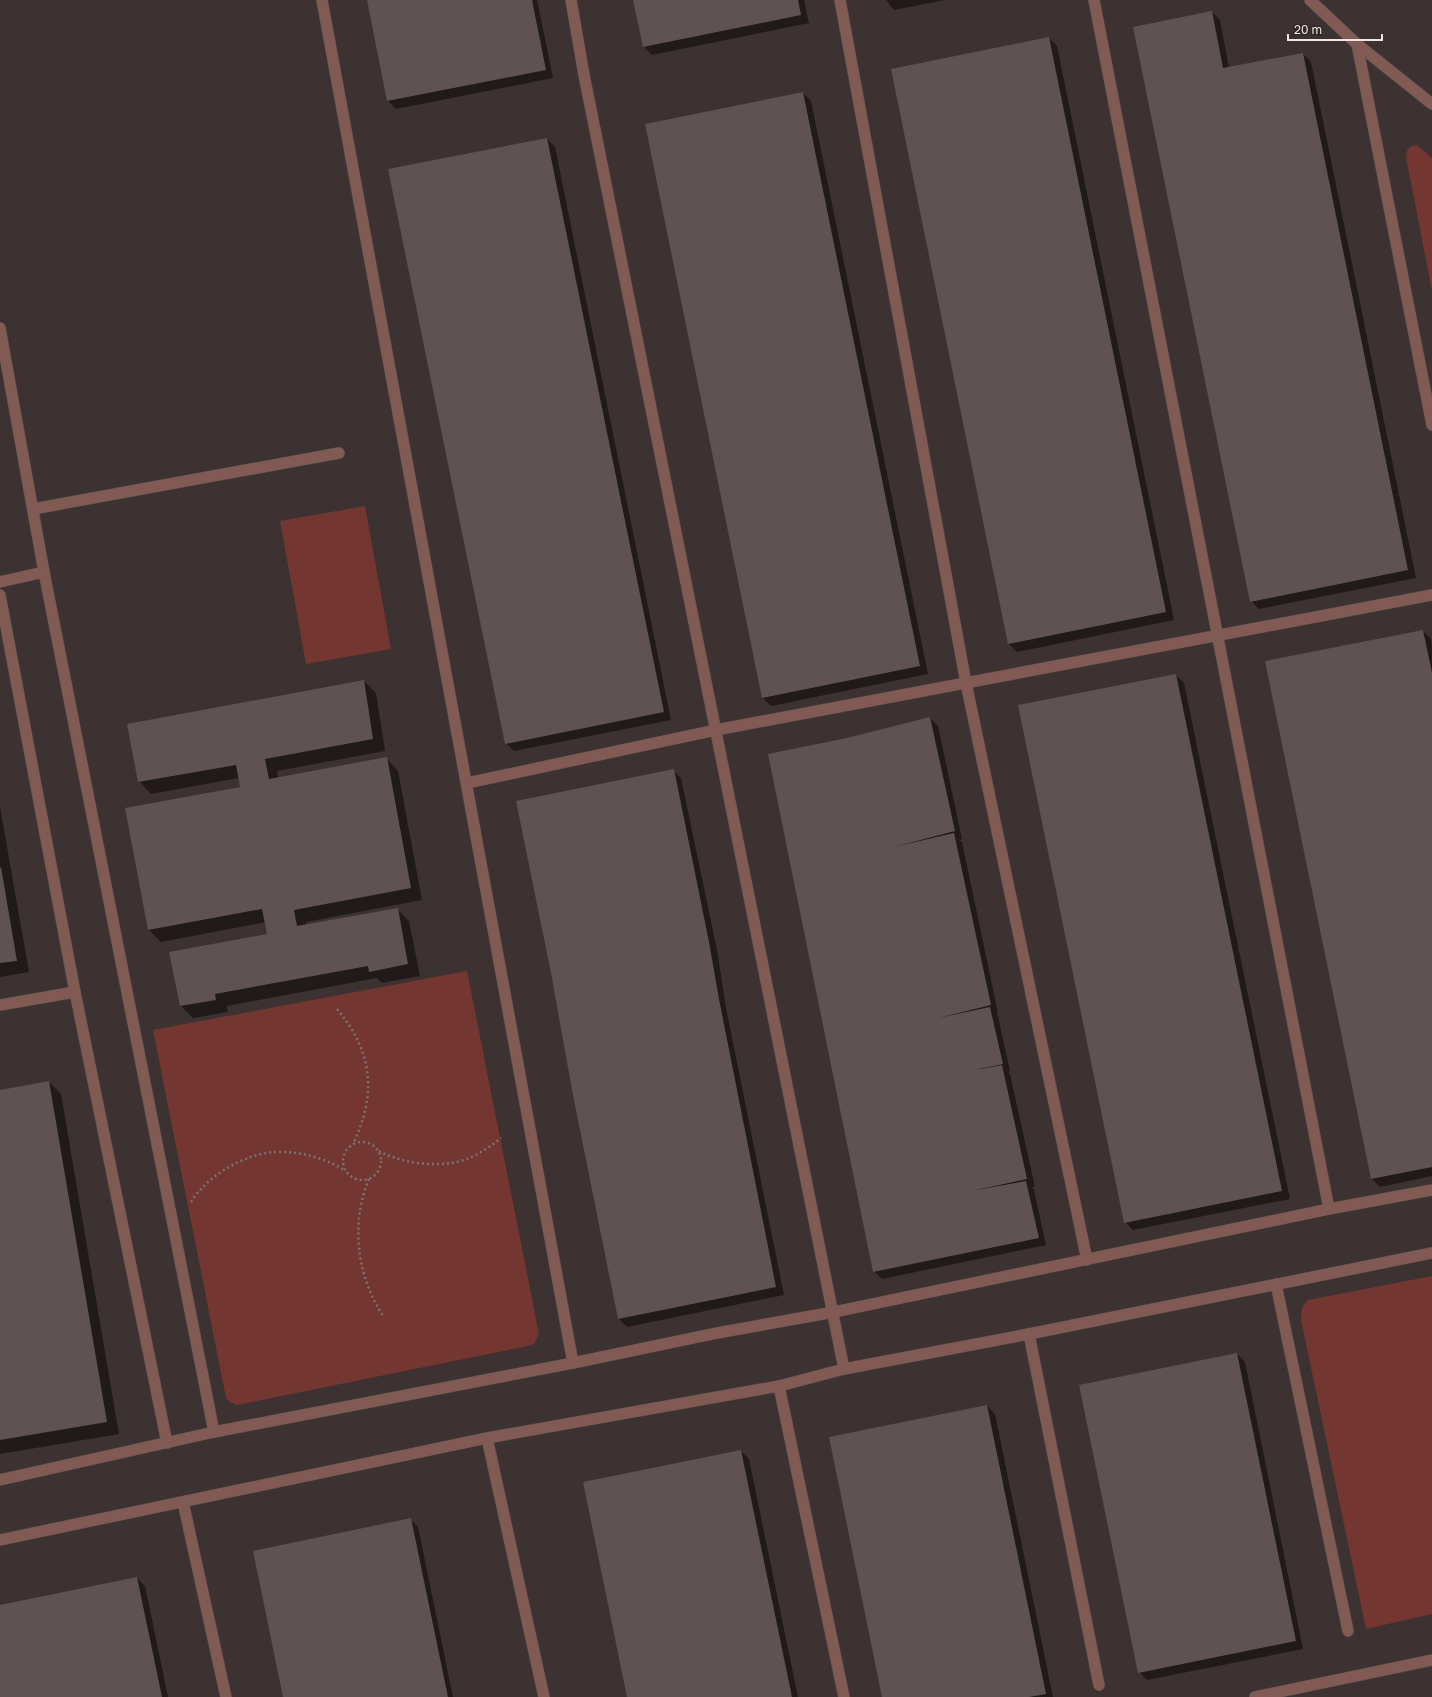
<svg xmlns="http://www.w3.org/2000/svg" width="1432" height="1697" font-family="'Golos Text',sans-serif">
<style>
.green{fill:#743630}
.shadow{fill:#0007}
.building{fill:#5e5352}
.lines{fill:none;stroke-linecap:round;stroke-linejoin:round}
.service-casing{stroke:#584f4e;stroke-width:12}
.minor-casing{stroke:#584f4e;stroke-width:12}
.tertiary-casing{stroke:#584f4e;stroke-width:12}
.path{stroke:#7b7372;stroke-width:2.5;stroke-dasharray:2 3;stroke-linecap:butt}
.service{stroke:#825a54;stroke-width:11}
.minor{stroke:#825a54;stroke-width:11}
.tertiary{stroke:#825a54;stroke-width:11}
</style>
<rect width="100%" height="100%" fill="#3c3231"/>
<g class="green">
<path d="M1417,145L1432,158V291L1406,157C1407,149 1408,146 1417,145Z"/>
<polygon points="365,506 391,649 306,664 280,521"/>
<polygon points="467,971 539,1334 534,1344 528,1346 237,1405 230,1402 226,1398 153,1030"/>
<path d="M1432,1276V1614L1366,1629L1301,1320C1301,1311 1301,1306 1308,1300Z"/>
</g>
<g class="shadow">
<polygon points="368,0 537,0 553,78 396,109 388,101"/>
<polygon points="634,0 804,0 809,23 652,55 644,47"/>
<polygon points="886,0 945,0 894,10"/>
<polygon points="1212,12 1220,20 1229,68 1303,54 1311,62 1416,578 1259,609 1251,601"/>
<polygon points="1049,38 1057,46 1174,620 1017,652 1009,644"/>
<polygon points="803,93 811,101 928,674 771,706 763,698 646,124"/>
<polygon points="547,139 555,147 671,720 514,751 506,743"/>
<polygon points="1423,631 1431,639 1432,646 1432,1176 1380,1187 1372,1179"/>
<polygon points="1176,675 1184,683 1290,1199 1133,1230 1125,1222"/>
<polygon points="364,681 376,693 385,751 277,771 278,778 386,758 398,771 422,900 306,922 306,926 397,909 409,921 420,976 382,983 377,978 227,1006 228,1012 193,1018 181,1006 171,953 268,935 266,922 161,942 149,930 126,809 241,787 239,778 151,794 139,781"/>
<polygon points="930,718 938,726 962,839 959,840 962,842 998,1013 996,1014 998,1016 1010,1071 1008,1072 1010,1074 1035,1187 1032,1187 1034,1190 1046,1245 882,1279 874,1271 847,739"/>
<polygon points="673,770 681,778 717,950 726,1008 784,1295 627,1327 619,1319 552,973"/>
<polygon points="0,807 29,972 0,977"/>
<polygon points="49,1082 61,1094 119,1434 0,1454 0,1091"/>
<polygon points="1237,1354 1245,1362 1303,1649 1147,1680 1139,1672"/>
<polygon points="987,1406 995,1414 1053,1697 883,1697"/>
<polygon points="741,1451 749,1459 798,1697 628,1697"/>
<polygon points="410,1519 418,1527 453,1697 284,1697"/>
<polygon points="137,1578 145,1586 168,1697 0,1697 0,1606"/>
</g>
<g class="building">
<polygon points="367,0 532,0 546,70 387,101"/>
<polygon points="633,0 798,0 801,15 643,47"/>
<polygon points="1212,11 1223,68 1303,53 1408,570 1250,602 1133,27"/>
<polygon points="1049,37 1166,612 1008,644 891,69"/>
<polygon points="803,92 920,666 762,698 645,124"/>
<polygon points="547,138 664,712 505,744 388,169"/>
<polygon points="1423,630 1432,673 1432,1167 1371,1179 1265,661"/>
<polygon points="1176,674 1282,1191 1124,1223 1018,705"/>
<polygon points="364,680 373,739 265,759 269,779 387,757 411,888 294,910 297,926 398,908 408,964 369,972 368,966 215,994 216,1000 180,1006 169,952 267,934 262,909 148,930 125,808 240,787 236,765 138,782 127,724"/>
<polygon points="930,717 955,831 894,847 954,833 991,1005 938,1018 990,1007 1003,1064 969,1071 1002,1065 1027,1179 971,1191 1026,1181 1039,1238 873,1272 768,754 847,738"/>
<polygon points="674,769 709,942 719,999 776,1287 618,1319 572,1090 551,973 516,801"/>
<polygon points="1,867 17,961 0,963 0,868"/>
<polygon points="49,1081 107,1422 0,1440 0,1090"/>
<polygon points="1237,1353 1296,1641 1138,1673 1079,1385"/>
<polygon points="987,1405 1046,1694 1029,1697 882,1697 829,1437"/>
<polygon points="741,1450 792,1697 627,1697 583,1482"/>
<polygon points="411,1518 448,1697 283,1697 253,1551"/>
<polygon points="137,1577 162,1697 0,1697 0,1605"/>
</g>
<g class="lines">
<defs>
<polyline id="service" points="33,509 339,453"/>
<g id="minor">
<polyline points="322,0 573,1363"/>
<polyline points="571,0 584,75 844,1369"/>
<polyline points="840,0 966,683 1087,1260"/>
<polyline points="1094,0 1329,1209"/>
<polyline points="1357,44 1432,425"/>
<polyline points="467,783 716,730 1432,595"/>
<polyline points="0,1005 75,992"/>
<polyline points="1276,1284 1348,1631"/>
<polyline points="1029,1334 1099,1685"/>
<polyline points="779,1386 844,1697"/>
<polyline points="487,1438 544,1697"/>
<polyline points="183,1502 226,1697"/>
<polyline points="1255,1697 1432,1660"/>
</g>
<g id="tertiary">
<polyline points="1310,0 1357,44 1432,104"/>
<polyline points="0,328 44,572 214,1432"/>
<polyline points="0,582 44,572"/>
<polyline points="0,595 75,992 167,1443"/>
<polyline points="0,1480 214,1432 573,1363 717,1333 834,1312 1329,1209 1432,1190"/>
<polyline points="0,1540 487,1438 779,1386 844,1369 1029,1334 1432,1253"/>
</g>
</defs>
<use href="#service" class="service-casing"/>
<use href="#minor" class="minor-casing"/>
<use href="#tertiary" class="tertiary-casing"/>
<g class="path">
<path d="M337,1009C373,1052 377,1094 353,1144"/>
<circle cx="362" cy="1161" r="19"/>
<path d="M379,1151C403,1164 438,1168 464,1160C478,1155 490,1147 501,1138"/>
<path d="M369,1179C350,1223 357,1278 384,1317"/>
<path d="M191,1202C207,1176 245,1153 276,1152C300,1151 325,1158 346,1171"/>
</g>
<use href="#service" class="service"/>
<use href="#minor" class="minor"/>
<use href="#tertiary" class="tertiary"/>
</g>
<path d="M1288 34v6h94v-6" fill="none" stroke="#ede7e6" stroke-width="2"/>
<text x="1294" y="34" font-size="12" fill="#ede7e6" stroke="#322827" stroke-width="3" paint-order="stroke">20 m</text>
</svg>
